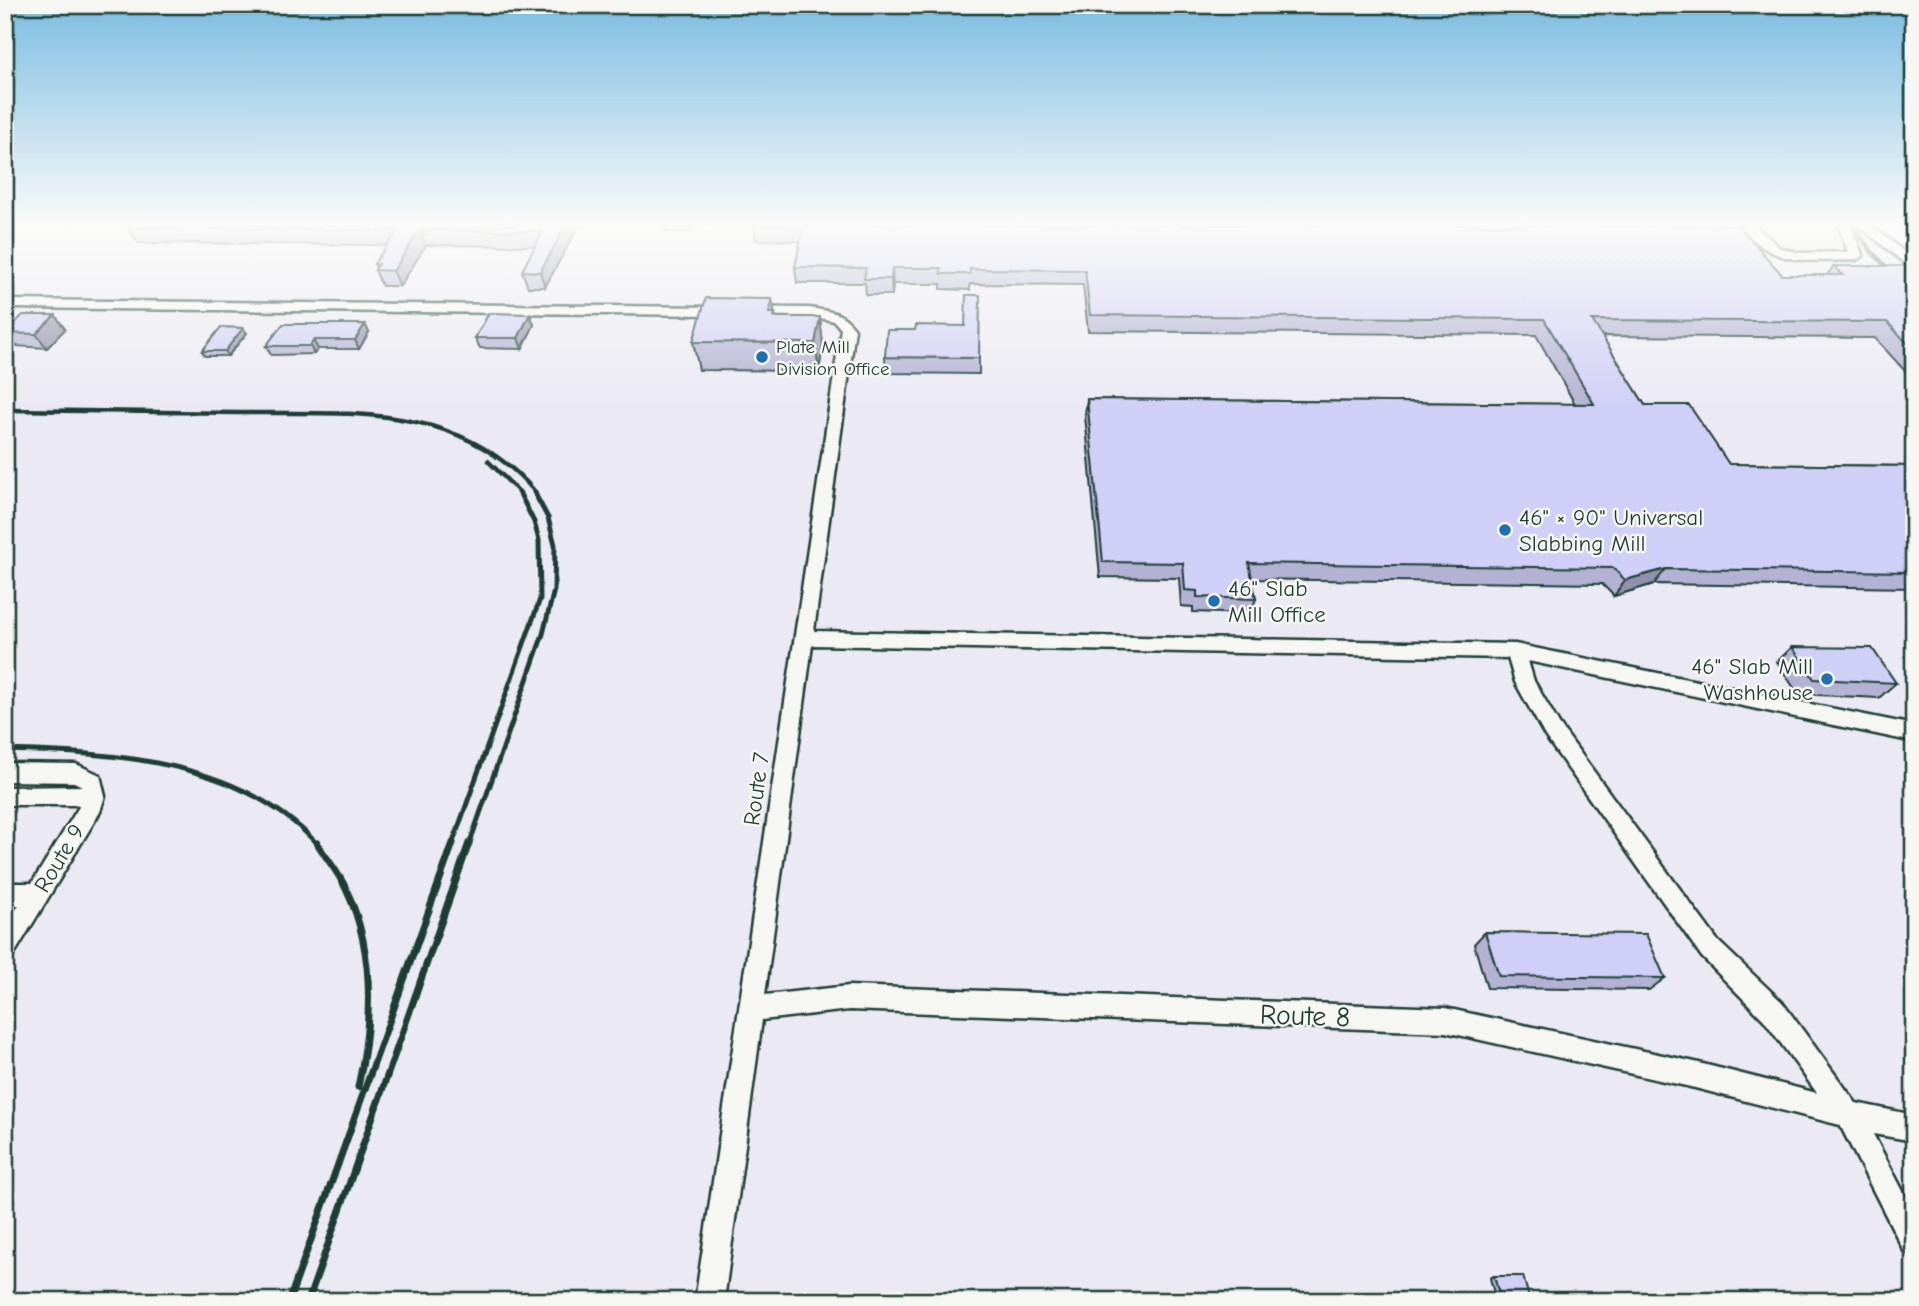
<svg xmlns="http://www.w3.org/2000/svg" width="1919" height="1306" font-family="'Comic Neue',sans-serif">
  <style>
    .built { fill: #ebeaf4 }
    .lines { fill: none; stroke-linecap: round; stroke-linejoin: round }
    .minor-casing { stroke: #1f3d34; stroke-width: 5 }
    .minor { fill: #f6f6f2; fill-rule: evenodd }
    .rail-far2 { stroke: #1f3d34; stroke-width: 4.5 }
    .rail-far1 { stroke: #1f3d34; stroke-width: 5 }
    .rail { stroke: #1f3d34; stroke-width: 7 }
    .wall { fill: #b3b2d4; stroke: #1f3d34; stroke-width: 2 }
    .shaded-wall { fill: #9291ad; stroke: #1f3d34; stroke-width: 2 }
    .building { fill: #d0cff7; stroke: #1f3d34; stroke-width: 2 }
    .poi-dot { fill: #1f6fb2; stroke: #f6f6f2; stroke-width: 2.5 }
    .labels { text-anchor: middle; stroke-width: 5; stroke-linejoin: round; paint-order: stroke }
    .far-poi-label { font-size: 19px; fill: #1f3d34; stroke: #f6f6f2; text-anchor: start }
    .poi-label { font-size: 23px; fill: #1f3d34; stroke: #f6f6f2; text-anchor: start }
    .street-label { font-size: 23px; fill: #1f3d34; stroke: #f6f6f2 }
    .near-street-label { font-size: 28px; fill: #1f3d34; stroke: #f6f6f2 }
  </style>
  <rect width="100%" height="100%" fill="#f6f6f2"/>
  <filter id="ink" filterUnits="userSpaceOnUse"><feTurbulence type="fractalNoise" baseFrequency=".0143" numOctaves="2"/><feDisplacementMap in="SourceGraphic" scale="14" xChannelSelector="R" yChannelSelector="G"/><feConvolveMatrix kernelMatrix="1 2 1 2 8 2 1 2 1" color-interpolation-filters="sRGB"/></filter>
  <g filter="url(#ink)">
    <path class="built" d="M5 225H1914V1301H5Z"/>
    <g class="lines">
      <defs>
        <path id="minor" d="M1741 225H1754L1780 248 1801 253 1848 252 1838 225H1850L1863 256 1856 260C1810 261 1770 267 1741 225Z
          M1858 225H1871L1914 260V271Z
          M5 300 810 308C831 312 842 311 855 329L814 631 1515 644 1914 725V742L1528 661 1534 681 1559 724 1718 941 1782 1002 1856 1103 1914 1115V1141L1873 1134 1914 1212V1255L1904 1251 1840 1125 1695 1088 1445 1032 849 1010 762 1020 724 1301H695L841 329 834 321 810 316 5 308ZM812 645 1508 658 1515 682 1545 736 1702 957 1764 1020 1817 1093 1695 1062 1445 1008 849 986 765 995Z
          M5 763 76 764 100 775 105 796 100 812 13 956 5 959V926L19 905H5V883H32L80 805H5V787L82 786 74 782 5 781Z"/>
      </defs>
      <use href="#minor" class="minor-casing"/>
      <use href="#minor" class="minor"/>
      <path class="rail-far2" d="M1853 225 1871 251 1900 281
        M5 410C83 411 161 412 239 413 347 414 460 401 536 493
        M488 461 520 493"/>
      <path class="rail-far1" d="M5 750C113 753 240 759 318 845
        M452 845 540 599 539 540 534 522 519 492
        M469 845 543 634 554 590 555 545 548 518 534 492"/>
      <path class="rail" d="M317 843C326 858 339 873 346 889 375 950 372 1023 358 1087
        M289 1301 453 843
        M308 1301 469 843"/>
    </g>
    <path class="wall" d="M579 225 545 287H528L522 271 535 246 426 245 400 286H382L375 270 376 268 374 264 387 245 138 243 128 228Z
      M664 225H1738L1782 275H1827L1834 266H1914V381L1875 338 1602 336 1645 405 1729 464 1914 466V588L1654 584 1614 596 1602 584 1252 579 1256 599 1250 614 1193 612V607L1181 606 1179 578 1100 577 1085 415 1087 399 1575 404 1536 335 1088 331 1083 285 970 284V290L941 289V284H893L892 295H866L865 283H797L795 267 800 241 756 240 754 225H695L692 232H666Z
      M774 313H775L776 317H820L823 345 819 371 699 370 693 342Z
      M530 314 534 325 522 349 480 348 475 338Z
      M55 315 65 329 47 348 16 346 5 333V332Z
      M369 332 359 349H318L314 354 271 355 266 346Z
      M247 333 228 356H205L202 351Z
      M885 357 979 358V374L886 373Z
      M1792 647 1896 683 1879 698 1798 694 1777 662Z
      M1485 932 1665 978 1649 990 1487 988 1474 944Z
      M1494 1276 1530 1301H1496L1490 1278Z"/>
    <path class="shaded-wall" d="M566 225H579L545 287 540 272Z
      M691 225H695L692 232Z
      M420 230 426 245 400 286 393 271Z
      M892 268 893 284 892 295 891 279Z
      M772 299 780 341 779 345 776 328 769 313Z
      M530 314 534 325 522 349 518 338Z
      M55 315 65 329 47 348 36 334Z
      M820 317 823 345 819 371 815 343Z
      M365 324 369 332 359 349 355 340Z
      M243 328 247 333 228 356 225 351Z
      M313 340 318 349 314 354 310 346Z
      M1666 569 1654 584 1614 596 1625 580Z"/>
    <path class="building" d="M131 225H566L540 272 522 271 543 231 420 230 393 271 375 270 379 264H374L398 230 128 228Z
      M754 225H1738L1782 275H1843L1834 266H1914V350L1887 322 1592 320 1645 405H1689L1729 464 1914 466V572L1666 569 1625 580 1613 568 1249 563 1256 599 1197 597V591L1185 590 1183 563 1103 562 1087 399 1594 404 1544 319 1090 315 1085 270 970 269V274H941V268H892L891 279H864L866 268 795 267 804 225Z
      M966 295H980L979 358 885 357 887 330H915L916 325 965 326Z
      M706 298 772 299 769 313H775L774 317H820L815 343 693 342Z
      M489 313 530 314 518 338H475Z
      M23 315H55L36 334 5 333Z
      M283 324H365L355 340H313L310 346H266Z
      M221 327 243 328 225 351H202Z
      M1792 647 1872 648 1896 683 1814 679Z
      M1485 932 1646 934 1665 978 1499 976Z
      M1494 1276H1523L1530 1301H1501Z"/>
  </g>
  <linearGradient id="sky" x2="0" y2="1"><stop stop-color="#7cbce1"/><stop offset="0.55" stop-color="#fbfbf9"/><stop offset="1" stop-color="#fbfbf9" stop-opacity="0"/></linearGradient>
  <rect width="1919" height="407" fill="url(#sky)"/>
  <g class="poi-dot">
    <circle cx="762" cy="357" r="7"/>
    <circle cx="1505" cy="530" r="7"/>
    <circle cx="1214" cy="601" r="7"/>
    <circle cx="1827" cy="679" r="7"/>
  </g>
  <g class="labels">
    <g class="far-poi-label">
      <text x="776" y="353">Plate Mill<tspan x="776" dy="22">Division Office</tspan></text>
    </g>
    <g class="poi-label">
      <text x="1519" y="525">46" × 90" Universal<tspan x="1519" dy="26">Slabbing Mill</tspan></text>
      <text x="1228" y="596">46" Slab<tspan x="1228" dy="26">Mill Office</tspan></text>
      <text x="1813" y="674" text-anchor="end">46" Slab Mill<tspan x="1813" dy="26">Washhouse</tspan></text>
    </g>
    <g class="street-label">
      <text transform="translate(756 789) rotate(-82)" y="8">Route 7</text>
      <text transform="translate(59 858) rotate(-59)" y="8">Route 9</text>
    </g>
    <g class="near-street-label">
      <text transform="translate(1305 1015) rotate(2)" y="10">Route 8</text>
    </g>
  </g>
  <rect width="1919" height="1306" fill="none" stroke="#f6f6f2" stroke-width="28"/>
  <rect x="14" y="14" width="1891" height="1278" fill="none" stroke="#1f3d34" stroke-width="2.5" filter="url(#ink)"/>
</svg>
